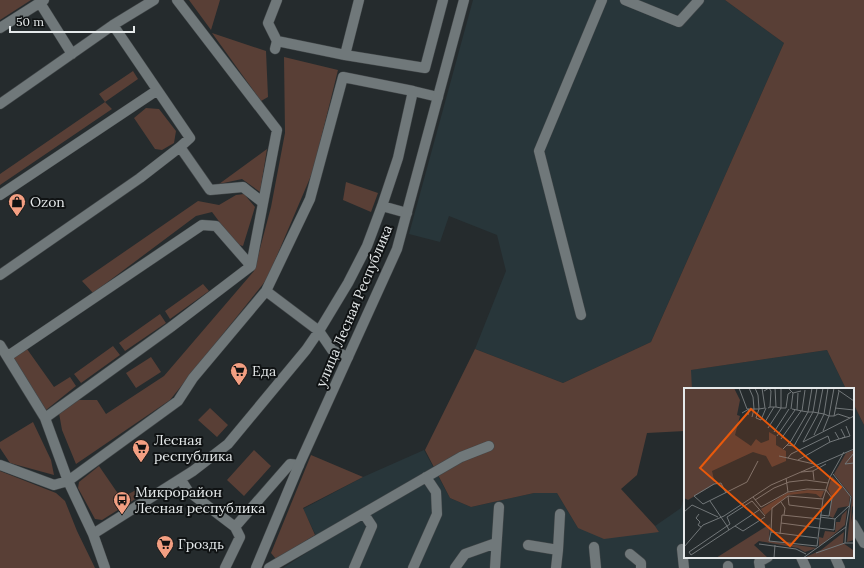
<svg xmlns="http://www.w3.org/2000/svg" width="864" height="568" font-family="Lora,serif">
  <style>
    .built { fill: #28363a }
    .green { fill: #593f36 }
    .lines { fill: none; stroke-linecap: round; stroke-linejoin: round }
    .lane-casing { stroke: #424749; stroke-width: 11 }
    .street-casing { stroke: #424749; stroke-width: 11 }
    .lane { stroke: #70787a; stroke-width: 10 }
    .street { stroke: #70787a; stroke-width: 10 }
    .labels { text-anchor: middle; stroke-width: 4; stroke-linejoin: round; paint-order: stroke }
    .poi-label { font-size: 14px; fill: #e5e9ea; stroke: #101314; text-anchor: start }
    .street-label { font-size: 14px; fill: #e5e9ea; stroke: #101314 }
    .inset-road { fill: none; stroke: #727779; stroke-width: 1 }
    .view { fill: #e8590c; fill-opacity: 0.15; stroke: #e8590c; stroke-width: 2 }
    .inset-edge { fill: none; stroke: #e5e9ea; stroke-width: 2 }
  </style>
  <rect width="100%" height="100%" fill="#252b2d"/>
  <path class="built" d="M473 0H725L784 43 651 342 563 383 475 349 506 271 497 235 449 216 440 242 409 234Z
    M827 350 846 389H692L690 370Z
    M853 403 864 425V568H283L320 544 303 509 363 477 424 450 450 498 471 507 534 493H557L578 528 659 532 655 526 681 508 685 493V557H853Z"/>
  <path class="green" d="M0 0H31L0 20Z
    M189 0H220L211 30Z
    M725 0H864V425L853 403V389H846L827 350 691 370 692 389H685V431L647 433 637 475 621 489 655 526 659 532 604 539 578 528 557 493H534L471 507 450 498 425 450 475 349 563 383 651 342 784 43Z
    M212 33 266 51 268 97 261 101Z
    M284 57 338 70 313 171 267 279 170 400 76 464 62 430 59 413 78 400H97L106 414 164 376 254 271 271 207 285 133Z
    M133 71 138 79 105 102 112 109 0 185V174L105 102 99 94Z
    M146 108 159 109 176 131 174 143 162 150 155 149 134 118Z
    M267 149 260 192 242 179 219 184Z
    M346 182 378 193 371 212 343 200Z
    M244 194 255 207 243 246 236 244 212 212 196 216 93 293 82 281 198 201 219 205 236 195Z
    M203 284 209 291 170 319 165 311Z
    M160 314 166 323 125 351 119 343Z
    M113 346 120 355 81 383 74 374Z
    M27 349 54 387 70 377 76 386 46 410 13 358Z
    M151 357 161 372 136 388 126 373Z
    M210 408 228 425 217 437 198 420Z
    M33 422 51 460 54 475 10 463 0 448V442Z
    M254 450 271 466 244 496 227 480Z
    M311 455 363 477 303 508 315 535 276 559 271 553Z
    M99 466 121 498 136 490 140 496 102 520 95 519 78 488 79 482Z
    M0 471 56 493 65 501 77 531 95 568H0Z"/>
  <g class="lines">
    <defs>
      <path id="lane" d="M625 0 679 22 699 0
        M40 3 72 54
        M0 28 44 0
        M277 41 268 23 277 0
        M275 49 277 41 345 55 425 68 443 0
        M345 55 359 0
        M0 104 113 25 154 0
        M180 147 210 190 243 187 262 202
        M0 195 156 91
        M382 206 407 213
        M0 275 140 178 180 147 190 138 113 25
        M266 291 319 331 332 350 348 357
        M581 315 539 151 602 0
        M0 345 45 418 68 481 93 534 105 568
        M8 356 202 225 216 226 251 266
        M45 418 171 327 251 266 277 130 177 0
        M0 465 54 485 68 481 178 401 193 378 266 291 310 199 343 77 413 91 438 97
        M181 480 188 491 235 527 290 464 299 465
        M853 524 864 543
        M93 534 193 471 228 444 306 350 319 331 348 283 367 246 382 206 398 158 413 91
        M528 545 558 550 560 514
        M594 547 596 568
        M682 549 684 568
        M630 554 641 563V568
        M801 557 806 568
        M835 557 840 568
        M728 566V568
        M225 568 240 537 235 527
        M269 568 461 457 489 446
        M354 568 372 526 364 514
        M413 568 437 514 436 492 426 477
        M455 568 465 554 496 543
        M495 568 499 507
        M556 568 558 550
        M760 568 759 562 768 557"/>
      <path id="street" d="M256 568 299 465 397 249 464 0"/>
    </defs>
    <use href="#lane" class="lane-casing"/>
    <use href="#street" class="street-casing"/>
    <use href="#lane" class="lane"/>
    <use href="#street" class="street"/>
  </g>
  <defs>
    <symbol id="shop-pin" viewBox="-11 -11 22 30"><path d="M0 17L-7.5 6A9.5 9.5 0 1 1 7.5 6Z" fill="#f39f82" stroke="#101314"/><path d="M-5-2.5h2.3a2.7 3.5 0 0 1 5.4 0H5L5.5 6h-11ZM-1.5-2.5h3a1.5 2.3 0 0 0-3 0Z" fill="#111"/></symbol>
    <symbol id="supermarket-pin" viewBox="-11 -11 22 30"><path d="M0 17L-7.5 6A9.5 9.5 0 1 1 7.5 6Z" fill="#f39f82" stroke="#101314"/><path d="M-6-5.5h2.5l.6 2H6L4.5 2H-2.5L-4.4-4H-6ZM-1.5 3.2a1.3 1.3 0 1 0 .1 0ZM3 3.2a1.3 1.3 0 1 0 .1 0Z" fill="#111"/></symbol>
    <symbol id="bus-pin" viewBox="-11 -11 22 30"><path d="M0 17L-7.5 6A9.5 9.5 0 1 1 7.5 6Z" fill="#f39f82" stroke="#101314"/><path d="M-5-6H5V4H4V6H2V4H-2V6H-4V4H-5ZM-3.5-4V0h7V-4ZM-3.5 1.2v1.5H-2V1.2ZM2 1.2v1.5H3.5V1.2Z" fill="#111"/></symbol>
  </defs>
  <g fill-rule="evenodd">
    <use href="#shop-pin" x="7" y="192" width="20" height="27"/>
    <use href="#supermarket-pin" x="229" y="361" width="20" height="27"/>
    <use href="#supermarket-pin" x="131" y="438" width="20" height="27"/>
    <use href="#bus-pin" x="112" y="490" width="20" height="27"/>
    <use href="#supermarket-pin" x="155" y="534" width="20" height="27"/>
  </g>
  <g class="labels">
    <g class="poi-label">
      <text x="30" y="207">Ozon</text>
      <text x="252" y="376">Еда</text>
      <text x="154" y="445">Лесная<tspan x="154" dy="16">республика</tspan></text>
      <text x="135" y="497">Микрорайон<tspan x="135" dy="16">Лесная республика</tspan></text>
      <text x="178" y="549">Гроздь</text>
    </g>
    <g class="street-label">
      <text transform="translate(354 306) rotate(-67)" y="5">улица Лесная Республика</text>
    </g>
  </g>
  <g transform="translate(684 388)">
    <rect width="170" height="170" fill="#252b2d"/>
    <path d="M0 0H50L56 12 53 27 56 28 51 47 67 58 72 51 77 55 85 52V44L92 48V57L102 63V73L88 79 82 68 69 64 28 83 31 96 4 112 0 110ZM170 62V117L168 119 167 134 170 119V152L163 154 168 109 150 86 162 65ZM148 88 166 107 165 118 154 120 149 130 145 128 148 110 144 101ZM124 102 140 103 137 110 132 106 123 105 104 107 81 127 77 121 103 105ZM163 122 161 137 135 159V149L139 150 141 143 151 144 152 134H156L158 127ZM86 136 85 153 133 160 121 164 114 160 75 153 70 157 84 170H32ZM160 144 159 155 169 162 170 170H120L137 162Z" fill="#593f36"/>
    <path class="inset-road" d="M55 0 63 21H70L69 9 65 0M71 0 74 7 75 21 81 20 78 0M104 0 109 5 117 3M139 0 134 26 119 54 170 28M154 2 170 13M80 3 85 0 87 3 86 19 84 20M86 19H92L91 0M92 19 97 20V0M151 20 170 22M107 21 109 5M108 21 113 22 114 5M113 22 118 23 121 2M118 23 124 24 128 0M58 25 65 21 64 27M150 28 154 26 166 30M68 29 70 21H75L72 30 77 32 82 20M81 34 90 19M84 40 97 20H102L104 6 107 4M157 41 161 49 158 50M139 43 145 28H150L155 3M90 44 105 21M130 47 140 26 145 28 150 0M93 48 111 22M97 51 117 23M155 51 166 48 162 38M103 57 110 58 129 24 140 26 144 0M99 61 107 53 124 24H129L133 0M170 65 161 76 170 75M95 68 130 76M104 70 107 66 144 48 146 54 155 51 151 44M114 72 146 54M129 83 142 76M117 84 129 83 130 92M102 90 104 104M42 105 37 95 30 96 10 108 19 116 63 94 74 73M104 108 105 117 137 121M69 109 77 119 104 104 123 101 142 102 148 110 145 128 136 127M71 112 90 100 105 94 122 92 144 95M26 113 43 138 46 136 43 129 68 113 81 128M97 114 101 120 100 127M0 124 8 117 34 129M15 126 12 130 16 134 14 137 17 139M136 129 151 131M97 135 150 142 151 131 165 118M51 138 59 143 81 129M162 139 161 155H170M45 142 43 138 5 164 7 167 51 138 75 122M87 144 85 153 133 158 139 111 146 89 160 64M96 146 98 127 136 131M133 150 87 144 88 120 104 108 139 111M75 156 112 161 122 166M0 159 19 137 40 128 87 97 170 61M132 165 161 155M90 170 91 157M119 170 162 139 167 109 149 86"/>
    <path class="view" d="M67 21 157 99 106 158 16 80Z"/>
    <rect width="170" height="170" class="inset-edge"/>
  </g>
  <path d="M10 26v6h124v-6" fill="none" stroke="#e5e9ea" stroke-width="2"/>
  <text x="16" y="26" font-size="12" fill="#e5e9ea" stroke="#101314" stroke-width="3" paint-order="stroke">50 m</text>
</svg>
